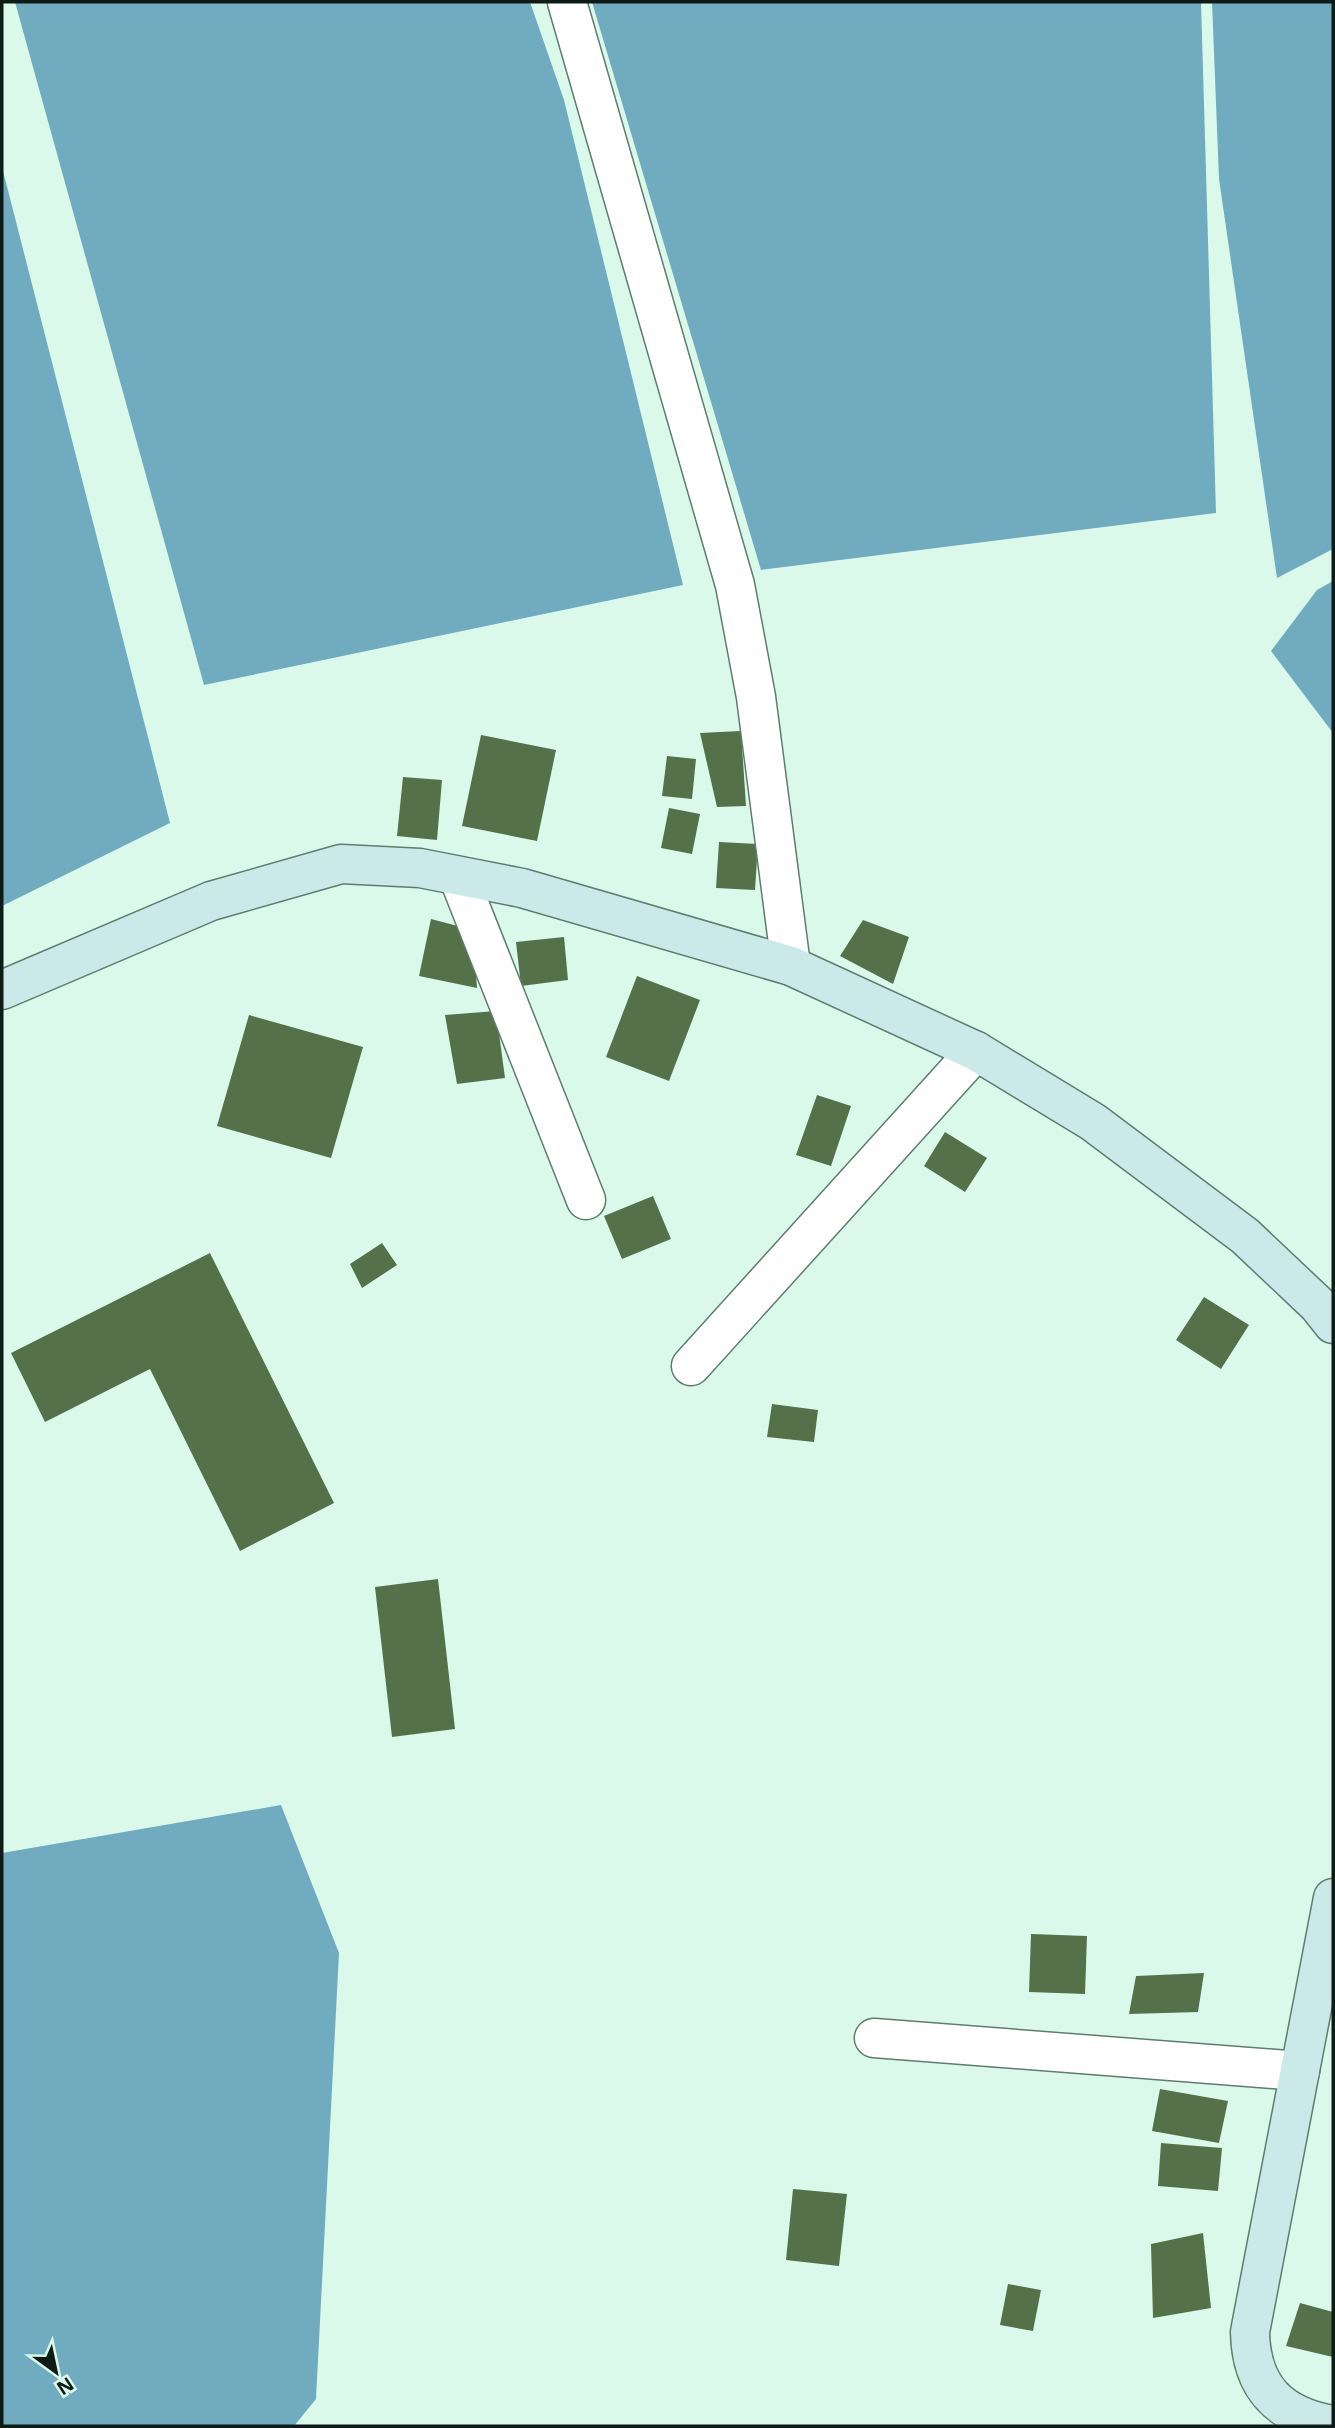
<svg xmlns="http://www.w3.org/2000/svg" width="1335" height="2428" font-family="'Noto Sans',sans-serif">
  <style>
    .water { fill: #71abc0 }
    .building { fill: #54714a }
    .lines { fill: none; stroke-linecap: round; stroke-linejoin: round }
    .street-casing { stroke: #607c6f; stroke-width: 41 }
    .secondary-casing { stroke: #607c6f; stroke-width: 41 }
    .street { stroke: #fff; stroke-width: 38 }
    .secondary { stroke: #cae9e8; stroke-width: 38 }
  </style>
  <rect width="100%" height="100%" fill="#daf9eb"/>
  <path class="water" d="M15 2H530L564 100 683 585 204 685Z
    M592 2H1201L1216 513 761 570Z
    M1212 2H1333V549L1277 578 1219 179Z
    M2 167 170 823 2 906Z
    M1333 581V733L1271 651 1317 590Z
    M281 1805 339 1953 316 2399 294 2426H2V1853Z"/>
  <path class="building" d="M741 731 746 806 717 807 700 733Z
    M481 735 556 750 537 841 462 826Z
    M667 756 696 759 692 799 662 796Z
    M403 777 442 780 437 840 397 836Z
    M669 808 700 814 692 854 661 848Z
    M719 842 758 844 755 890 716 888Z
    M431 919 473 930 477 988 419 976Z
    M863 920 909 937 893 984 840 956Z
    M564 937 568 980 521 986 516 942Z
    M637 976 700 1000 669 1081 606 1057Z
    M496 1011 505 1078 457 1084 445 1015Z
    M249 1015 363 1047 331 1158 217 1126Z
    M817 1095 851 1106 831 1166 796 1155Z
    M945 1132 987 1158 965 1192 924 1166Z
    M653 1196 671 1239 622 1259 604 1216Z
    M382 1243 397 1265 362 1288 350 1264Z
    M210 1253 334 1503 240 1551 150 1369 45 1422 11 1353Z
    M1204 1297 1249 1325 1221 1369 1176 1340Z
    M772 1404 818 1410 814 1442 767 1437Z
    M438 1579 455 1729 392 1737 375 1587Z
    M1031 1934 1087 1936 1085 1994 1029 1992Z
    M1204 1973 1198 2012 1129 2014 1136 1976Z
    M1160 2089 1228 2101 1219 2143 1152 2131Z
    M1161 2143 1222 2148 1218 2191 1158 2186Z
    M793 2189 847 2194 839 2266 786 2260Z
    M1203 2233 1211 2308 1153 2318 1151 2244Z
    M1008 2284 1041 2290 1033 2331 1000 2325Z
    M1300 2303 1333 2312V2357L1286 2346Z"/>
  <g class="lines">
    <defs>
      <path id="street" d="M567 2 735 585 756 697 791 966
        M458 876 586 1200
        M691 1366 976 1051
        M874 2038 1300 2071"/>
      <path id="secondary" d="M2 990 211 901 341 864 420 868 522 888 791 966 976 1051 1093 1122 1245 1236 1318 1305 1333 1324
        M1333 1898 1250 2332C1251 2387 1279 2416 1333 2425"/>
    </defs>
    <use href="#street" class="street-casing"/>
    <use href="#secondary" class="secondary-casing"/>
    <use href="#street" class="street"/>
    <use href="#secondary" class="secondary"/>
  </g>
  <rect width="1335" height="2428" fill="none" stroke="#0f1b16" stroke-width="7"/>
  <g transform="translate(56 2372) rotate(147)" stroke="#daf9eb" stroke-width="5" paint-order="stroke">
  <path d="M0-5L12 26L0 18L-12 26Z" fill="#0f1b16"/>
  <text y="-10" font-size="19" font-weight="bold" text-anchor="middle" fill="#0f1b16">N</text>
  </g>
</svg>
